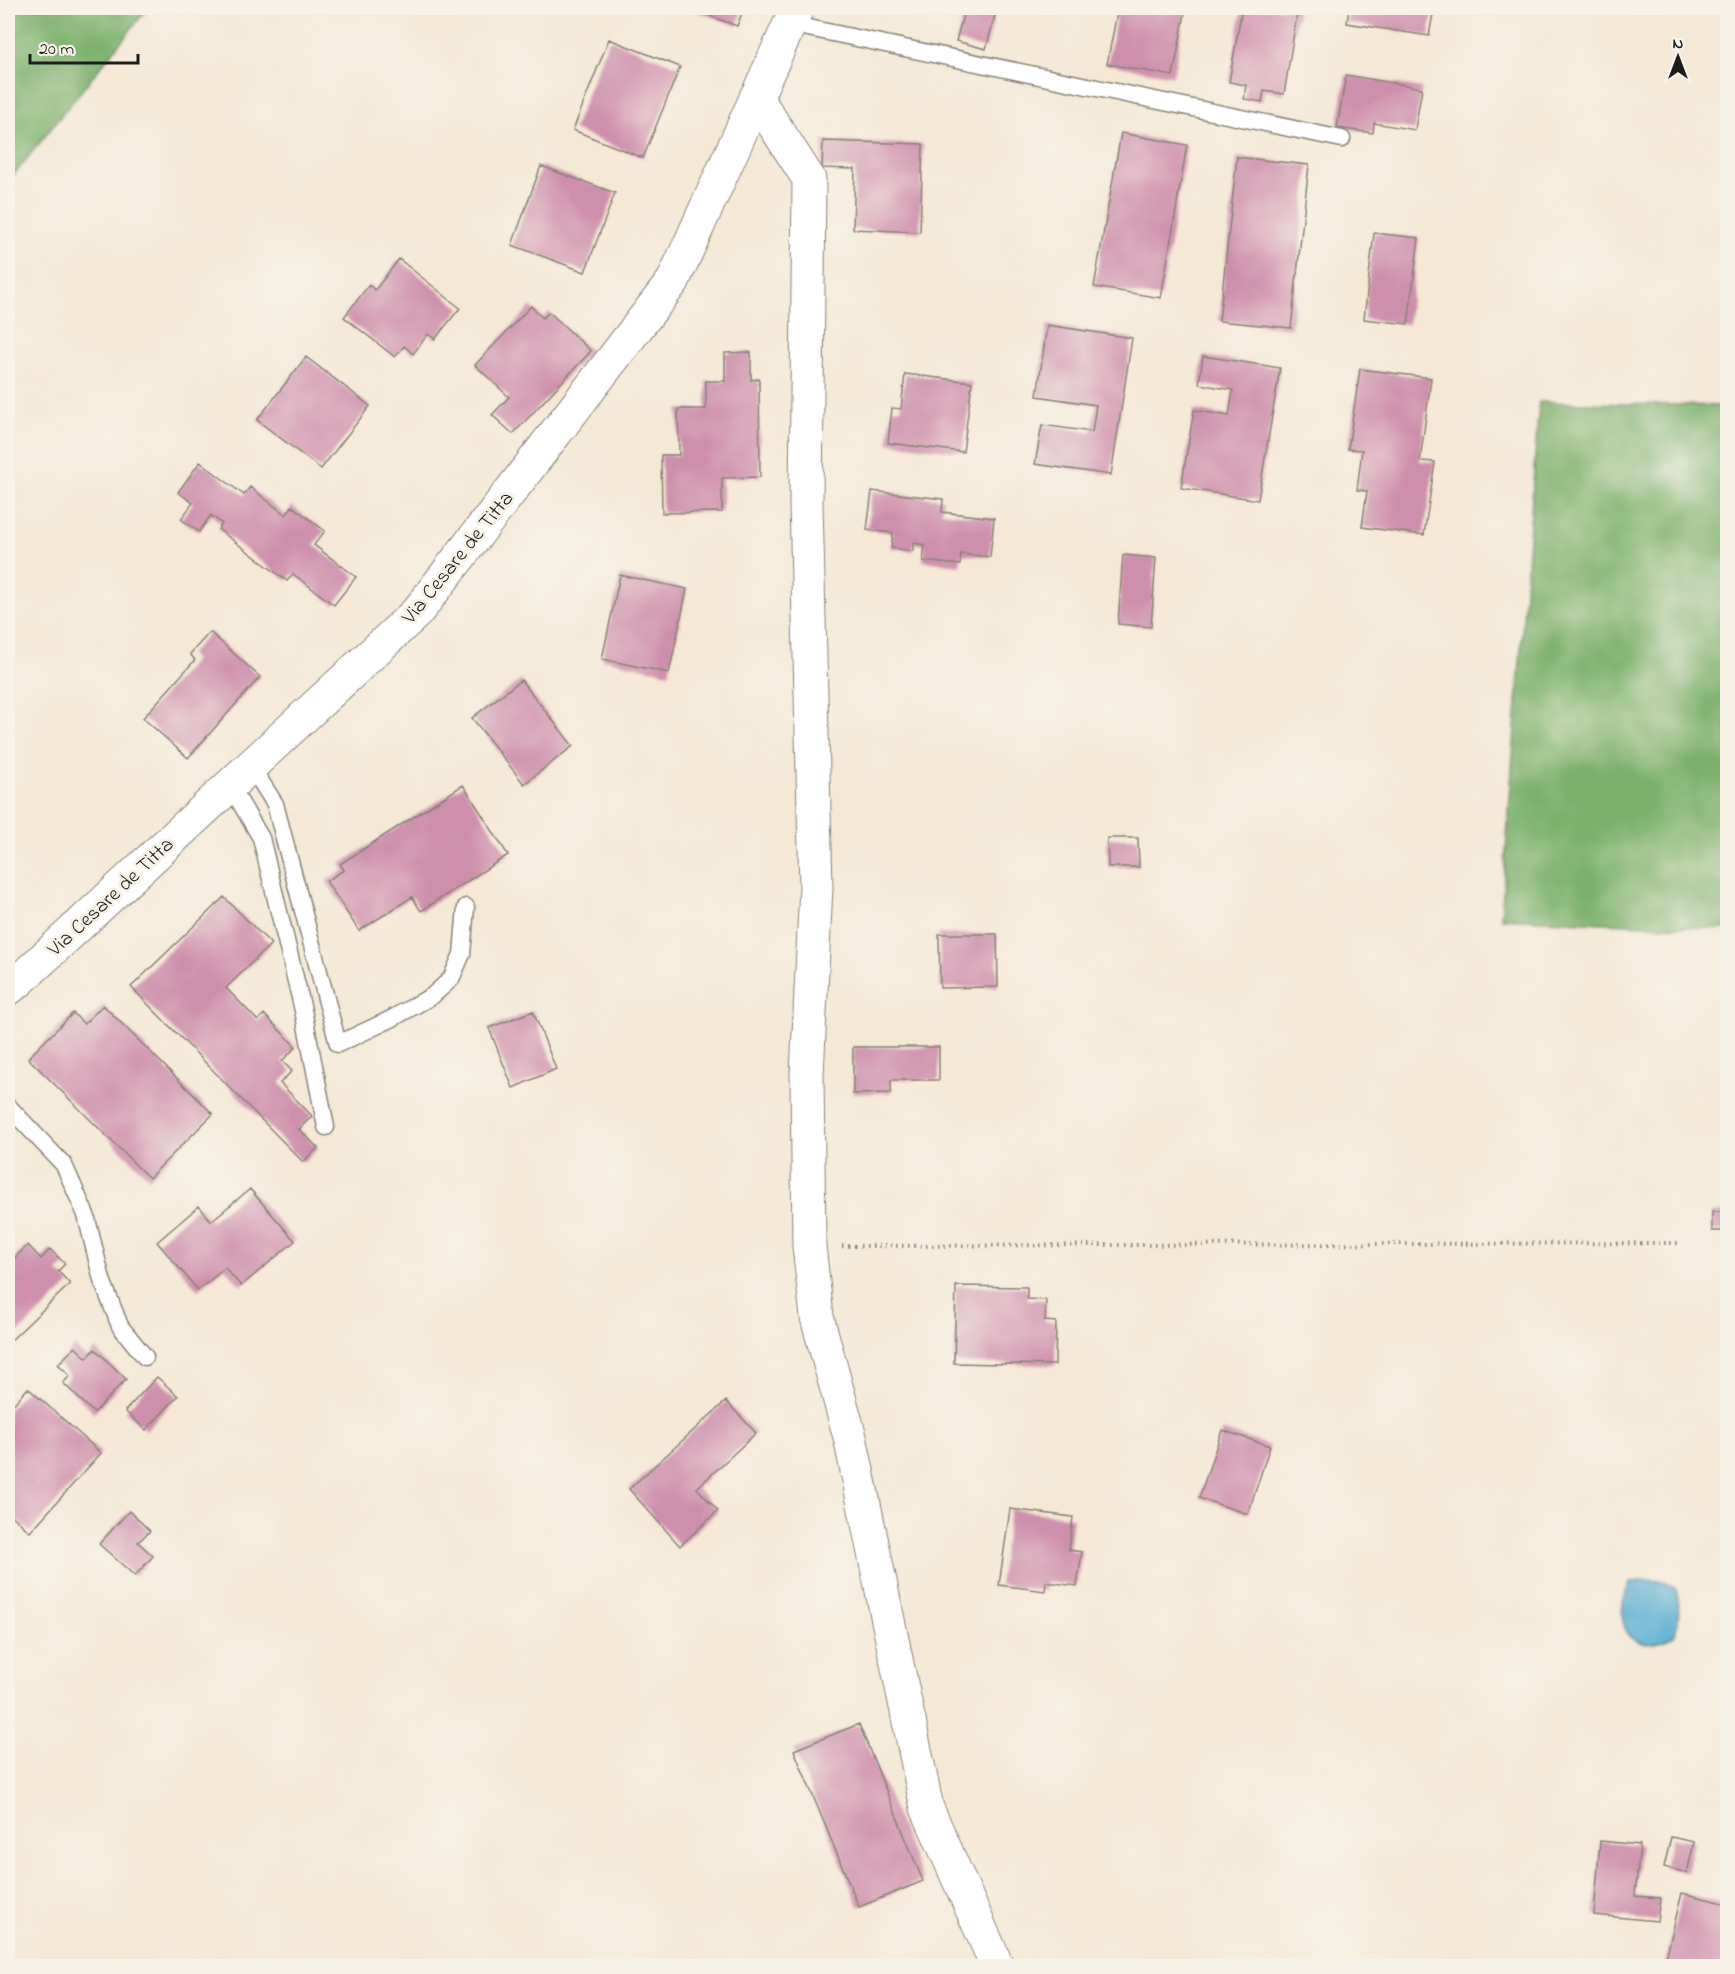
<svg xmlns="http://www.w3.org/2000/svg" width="1735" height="1974" font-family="'Indie Flower',sans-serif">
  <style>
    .forest { fill: #7cb06c; stroke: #4c6644; stroke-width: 1.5 }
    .water { fill: #54abd1; stroke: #386476; stroke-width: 1.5 }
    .building { fill: #ce8fac }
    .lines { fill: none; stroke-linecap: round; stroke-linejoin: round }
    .service-casing { stroke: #888278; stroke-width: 19 }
    .minor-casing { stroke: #888278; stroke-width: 35 }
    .tertiary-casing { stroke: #888278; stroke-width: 35 }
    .path { stroke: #888278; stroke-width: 4; stroke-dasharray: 1.5 4.5; stroke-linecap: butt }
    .service { stroke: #fff; stroke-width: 16 }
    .minor { stroke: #fff; stroke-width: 33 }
    .tertiary { stroke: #fff; stroke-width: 33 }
    .labels { text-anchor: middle; stroke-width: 6; stroke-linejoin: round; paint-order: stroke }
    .street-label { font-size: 21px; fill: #1c1c1c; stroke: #f7f3e8 }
  </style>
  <rect width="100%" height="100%" fill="#f7f3e8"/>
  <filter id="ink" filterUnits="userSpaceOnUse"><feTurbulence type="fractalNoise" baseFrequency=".0167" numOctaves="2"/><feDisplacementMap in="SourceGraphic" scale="12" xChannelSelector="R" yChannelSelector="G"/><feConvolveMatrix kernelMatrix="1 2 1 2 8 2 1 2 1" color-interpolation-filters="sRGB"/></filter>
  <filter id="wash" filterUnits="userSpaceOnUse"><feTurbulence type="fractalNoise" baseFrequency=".008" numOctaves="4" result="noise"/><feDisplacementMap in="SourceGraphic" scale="24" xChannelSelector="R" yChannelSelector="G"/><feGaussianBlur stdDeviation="1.35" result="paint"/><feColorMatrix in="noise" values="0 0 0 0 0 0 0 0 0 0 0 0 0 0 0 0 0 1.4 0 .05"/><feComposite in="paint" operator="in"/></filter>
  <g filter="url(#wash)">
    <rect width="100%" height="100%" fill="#f5e8d5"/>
    <path class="forest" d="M8 8H148L8 182Z
      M1727 387V929L1501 918 1539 402 1724 406Z"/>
    <path class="water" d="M1645 1580 1661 1581 1675 1587C1681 1603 1679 1618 1675 1635 1630 1662 1610 1622 1630 1583Z"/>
    <g id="blocks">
      <path class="building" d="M688 8H744L737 26Z
        M965 8H997L986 49 956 41Z
        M1118 8H1186L1173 76 1107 64Z
        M1242 8H1298L1284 94 1264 91 1262 102 1244 99 1246 85 1229 82Z
        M1349 8H1434L1429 36 1347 23Z
        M609 39 680 67 643 158 573 130Z
        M1346 75 1422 88 1415 130 1374 123 1373 133 1337 128Z
        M1121 133 1187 145 1161 298 1094 287Z
        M823 141 923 144 920 232 853 229 855 169 822 168Z
        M1237 157 1309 165 1291 328 1219 321Z
        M541 166 615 193 585 272 512 245Z
        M1374 233 1419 238 1408 324 1364 319Z
        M399 259 460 308 435 339 428 334 413 354 404 346 395 357 344 317 369 285 375 290Z
        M531 306 543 318 549 312 591 351 513 434 492 415 509 397 475 365Z
        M1047 325 1132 338 1111 475 1035 464 1042 425 1092 432 1096 405 1037 396Z
        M751 352V380L759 379 760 477 722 478V512L662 513 661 455H679L678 409H706V381H725V353Z
        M1203 356 1280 368 1258 500 1181 488 1194 410 1229 416 1233 390 1199 384Z
        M306 357 370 406 321 469 257 420Z
        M1360 369 1431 378 1420 461 1435 462 1424 535 1362 527 1367 491 1357 490 1362 450 1348 449Z
        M905 374 972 382 963 452 888 443 892 408 901 409Z
        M200 462 244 495 250 487 286 515 292 506 325 531 314 545 356 577 334 605 293 574 287 581 218 529 222 524 211 515 199 532 181 519 193 503 178 492Z
        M872 491 943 499 942 512 994 518 990 557 961 554 960 565 923 561 925 545 913 543V551L891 548 893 533 867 530Z
        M1123 555 1156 558 1151 627 1118 624Z
        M620 575 687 589 669 673 602 659Z
        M210 632 260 677 188 758 143 718 195 660 190 654Z
        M521 680 573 746 524 784 472 718Z
        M463 785 508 855 421 911 412 897 359 931 326 881 344 870 340 864Z
        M1107 838H1138L1139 867H1108Z
        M224 897 271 944 226 988 258 1021 264 1014 296 1047 282 1061 292 1071 280 1083 312 1116 299 1129 318 1148 303 1162 131 987Z
        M939 934H997L998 987 940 988Z
        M103 1005 213 1114 149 1178 28 1058 73 1013 84 1024Z
        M533 1011 556 1069 513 1088 489 1028Z
        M853 1047H939V1080H891V1093L853 1094Z
        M250 1189 295 1241 241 1286 225 1268 198 1290 157 1242 199 1206 211 1221Z
        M1712 1212H1728V1231H1712Z
        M28 1245 41 1259 50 1249 65 1264 58 1271 70 1284 8 1343V1264Z
        M956 1286 1027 1287V1299L1046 1300 1045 1321 1056 1322 1055 1365 954 1363Z
        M75 1347 87 1358 95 1349 126 1379 94 1413 63 1383 70 1376 58 1364Z
        M157 1377 178 1396 146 1430 125 1411Z
        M28 1388 101 1453 30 1532 8 1512V1410Z
        M726 1401 756 1433 697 1488 718 1511 680 1546 629 1489Z
        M1222 1430 1270 1446 1248 1514 1199 1498Z
        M1010 1509 1073 1517 1069 1550 1082 1552 1077 1586 1046 1582 1045 1591 999 1585Z
        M129 1511 150 1531 138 1542 153 1556 135 1576 99 1544Z
        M859 1724 923 1881 859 1907 794 1750Z
        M1671 1837 1694 1842 1687 1873 1664 1867Z
        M1600 1841 1640 1845 1635 1896 1660 1898 1657 1921 1594 1915Z
        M1682 1893 1728 1904V1966H1664Z"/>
    </g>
  </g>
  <g filter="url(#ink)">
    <use href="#blocks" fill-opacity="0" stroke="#888278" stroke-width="1.5"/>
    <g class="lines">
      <defs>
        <path id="service" d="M789 24 1342 139
          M251 766 275 804 338 1044 391 1019 432 996 451 979 462 954 466 907
          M230 785 261 838 303 1010 326 1127
          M8 1106 64 1165 86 1215 102 1280 120 1326 145 1357"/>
        <path id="minor" d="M756 97 809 179 806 503 816 887 807 1075 809 1246 817 1317 850 1437 927 1808 997 1966"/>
        <path id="tertiary" d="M8 989 19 981 417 612 673 281 797 8"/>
      </defs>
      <use href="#service" class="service-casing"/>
      <use href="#minor" class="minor-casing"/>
      <use href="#tertiary" class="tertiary-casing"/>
      <path class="path" d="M842 1246 1680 1243"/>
      <use href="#service" class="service"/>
      <use href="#minor" class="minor"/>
      <use href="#tertiary" class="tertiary"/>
    </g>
  </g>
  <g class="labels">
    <g class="street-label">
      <text transform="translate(457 557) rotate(-51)" y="7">Via Cesare de Titta</text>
      <text transform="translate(110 896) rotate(-43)" y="7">Via Cesare de Titta</text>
    </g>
  </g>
  <rect width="1735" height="1974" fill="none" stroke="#f7f3e8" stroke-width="30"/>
  <g transform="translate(1678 57)" stroke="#f7f3e8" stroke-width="4.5" paint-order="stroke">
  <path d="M0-4.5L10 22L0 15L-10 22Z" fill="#1c1c1c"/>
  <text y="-9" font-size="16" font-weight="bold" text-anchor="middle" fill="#1c1c1c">N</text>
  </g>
  <path d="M30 54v9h108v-9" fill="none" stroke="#1c1c1c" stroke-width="3"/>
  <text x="39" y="54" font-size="18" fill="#1c1c1c" stroke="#f7f3e8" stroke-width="4.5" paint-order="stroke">20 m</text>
</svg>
